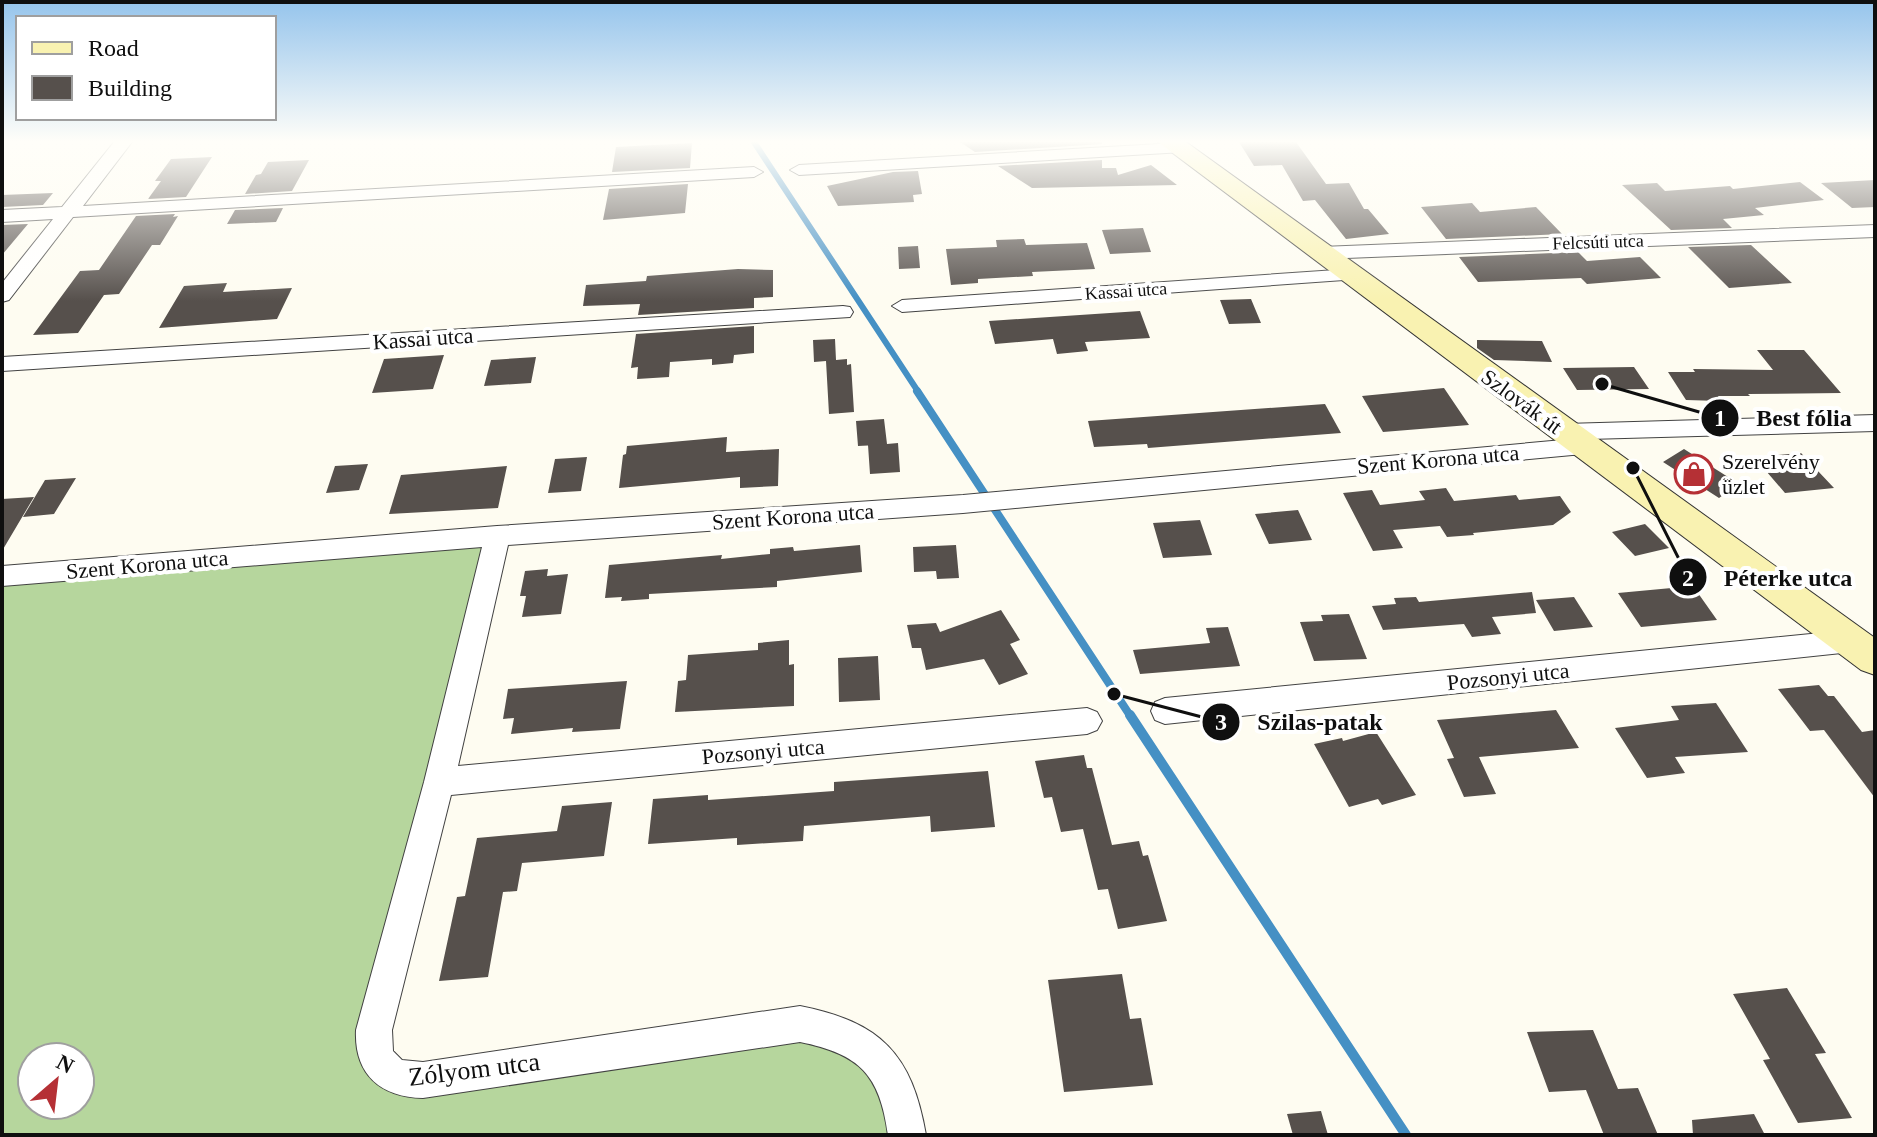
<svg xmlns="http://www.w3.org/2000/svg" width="1877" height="1137" font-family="Georgia,serif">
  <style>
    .forest { fill: #b6d69d; fill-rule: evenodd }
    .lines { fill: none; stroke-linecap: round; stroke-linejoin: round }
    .stream-far2 { stroke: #4590c4; stroke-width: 6 }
    .stream-far1 { stroke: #4590c4; stroke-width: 8 }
    .stream { stroke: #4590c4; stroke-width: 10 }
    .building { fill: #56504c }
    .minor-casing { stroke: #424242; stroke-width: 2 }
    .secondary-casing { stroke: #313131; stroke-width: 2 }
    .minor { fill: #fff; fill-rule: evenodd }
    .secondary { fill: #f9f2b1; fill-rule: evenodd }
    .labels { text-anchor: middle; stroke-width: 8; stroke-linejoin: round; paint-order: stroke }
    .far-street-label { font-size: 18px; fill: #0f0f0f; stroke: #fff }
    .street-label { font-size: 22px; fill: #0f0f0f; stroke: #fff }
    .poi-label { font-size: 22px; fill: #0f0f0f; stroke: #fff; text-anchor: start }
    .near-street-label { font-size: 26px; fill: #0f0f0f; stroke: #fff }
    .leader { fill: none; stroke: #0f0f0f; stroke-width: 3 }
    .callout-dot { fill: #0f0f0f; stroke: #fff; stroke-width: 3 }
    .mark-label { font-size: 24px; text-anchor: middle; font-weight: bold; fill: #fff }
    .callout-label { font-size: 24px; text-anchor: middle; font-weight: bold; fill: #0f0f0f; stroke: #fff; stroke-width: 8; stroke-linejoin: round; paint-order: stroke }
  </style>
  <rect width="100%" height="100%" fill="#fefcf1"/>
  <path class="forest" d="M497 536 374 1030 385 1071 848 1035 907 1135H2V576ZM32 1057H80V1105H32Z"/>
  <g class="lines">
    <path class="stream-far2" d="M754 142 919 393"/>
    <path class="stream-far1" d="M917 391 1131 717"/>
    <path class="stream" d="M1130 715 1406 1135"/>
  </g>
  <path class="building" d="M960 142H1102V144L975 152Z
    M1239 142H1296L1326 184 1349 183 1364 209H1368L1389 234 1346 239 1315 200 1303 201 1282 165 1254 166Z
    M692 143 690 168 612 172 616 147Z
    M212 157 186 197 148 199 161 181H155L171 159Z
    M309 160 292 191 245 194 256 175 261 174 268 162Z
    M1102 160V168H1116L1118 175 1151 165 1177 185 1032 188 998 166Z
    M918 171 922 194 913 195 914 202 838 206 827 186 893 172Z
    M1875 180V207L1852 208 1821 183Z
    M1800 182 1824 200 1755 208 1764 215 1723 219 1732 228 1671 230 1622 185 1657 183 1665 191 1730 186 1733 189Z
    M688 184 685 213 603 220 609 189Z
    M53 193 43 205 2 207V195Z
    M1472 203 1480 212 1536 207 1562 234 1446 239 1421 207Z
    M283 208 276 222 227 224 235 210Z
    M175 214 173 217 178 216 160 245H152L119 294 104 295 78 333 33 335 80 271 99 270 136 216Z
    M28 224 2 255V225Z
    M1143 228 1151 252 1110 254 1102 230Z
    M1024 239 1026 245 1087 243 1095 269 1032 272 1033 276 978 279V283L951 285 946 249 997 247 996 240Z
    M1751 245 1792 283 1729 288 1688 247Z
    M918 246 920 268 899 269 898 247Z
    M1578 252 1587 261 1640 257 1661 278 1587 284 1581 278 1478 282 1459 257Z
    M738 269 773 270V297L754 298V308L638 315 640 304 583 306 586 285 646 281 647 276Z
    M227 283 223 292 292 288 277 319 159 328 184 286Z
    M1251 299 1261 323 1229 324 1220 300Z
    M1140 311 1150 338 1085 342 1088 351 1057 354 1053 339 995 344 989 321Z
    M754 326V353L734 355 733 363 712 365V359L670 362 669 377 637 379 638 367 631 368 636 334Z
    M835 339 836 360 847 359V365L851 364 854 412 829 414 826 361 814 362 813 340Z
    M1477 340 1542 341 1552 362 1494 360 1477 348Z
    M1757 350H1804L1841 393 1748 394 1750 396H1718L1721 401 1686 400 1668 372H1695L1693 369 1773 370Z
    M444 355 433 389 372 393 384 359Z
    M536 357 531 383 484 386 491 360Z
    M1634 367 1649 389 1577 390 1563 368Z
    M1444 388 1469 425 1383 432 1362 396Z
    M1325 404 1341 433 1148 448 1147 444 1094 447 1088 421Z
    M884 419 887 444 898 443 900 472 870 474 868 445H878L858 446 856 421Z
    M727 437 726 452 779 449 778 486 740 488V477L619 488 623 455 626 454 627 446Z
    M1684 449 1739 484 1719 498 1663 462Z
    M1801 453 1834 488 1785 493 1754 457Z
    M587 457 581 491 548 493 555 459Z
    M368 464 359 490 326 493 335 466Z
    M507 466 498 508 389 514 401 475Z
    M76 478 54 514 23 517 45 480Z
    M1446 488 1454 501 1516 495 1519 500 1560 496 1571 512 1553 525 1473 533 1474 535 1447 537 1440 526 1393 530 1403 548 1373 551 1343 493 1372 490 1380 505 1425 500 1419 491Z
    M34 497 2 551V499Z
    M1298 510 1312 540 1269 544 1255 514Z
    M1200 520 1212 555 1163 558 1153 523Z
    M1645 524 1669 548 1635 556 1612 532Z
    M860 545 862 572 777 581V587L649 594V599L621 601 622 597 605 598 609 565 722 555 721 559 770 554V549L793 547 794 551Z
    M956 545 959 578 937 579 936 571 914 572 913 547Z
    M548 569 547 576 568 574 561 614 522 617 526 596H520L525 571Z
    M1693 586 1717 620 1641 627 1618 593Z
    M1532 592 1536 613 1492 617 1501 634 1472 637 1464 624 1383 630 1372 606 1396 604 1394 598 1416 597 1419 602Z
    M1574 597 1593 627 1554 631 1536 600Z
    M1001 610 1020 640 1010 644 1028 674 999 685 984 659 926 670 921 648H912L907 625 936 623 940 632Z
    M1349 614 1367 659 1314 661 1300 622 1323 621 1321 615Z
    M1228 627 1240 666 1140 674 1133 650 1210 643 1206 628Z
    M789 640V665L794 664V706L675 712 678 681 686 680 688 655 758 650V643Z
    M878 656 880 700 839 702 838 658Z
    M627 681 620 729 572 732 573 728 511 734 514 718 503 719 508 689Z
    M1819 685 1828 696H1834L1862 732 1875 730V798L1824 730 1810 731 1778 689Z
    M1716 703 1748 752 1675 757 1685 773 1647 778 1615 728 1679 720 1671 706Z
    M1556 710 1579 748 1479 757 1496 794 1464 797 1447 759 1454 758 1437 720Z
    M1376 732 1416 795 1382 805 1378 799 1349 807 1314 744 1342 738 1343 741Z
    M1084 755 1087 768H1092L1112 845 1139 841 1143 856 1148 855 1167 921 1118 929 1108 889 1098 890 1083 829 1061 832 1052 797 1044 798 1035 761Z
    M988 771 995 827 931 832 930 816 804 826 803 841 737 845V838L648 844 653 799 708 795V800L834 791V782Z
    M612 802 604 856 522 863 517 891 503 892 488 977 439 981 457 897 465 896 477 838 557 831 562 806Z
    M1122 974 1130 1019 1141 1018 1153 1085 1064 1092 1048 980Z
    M1787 988 1826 1053 1815 1054 1852 1118 1798 1123 1763 1060 1770 1059 1733 994Z
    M1593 1030 1618 1089 1638 1088 1658 1135H1604L1586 1090 1549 1092 1527 1032Z
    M1321 1111 1328 1135H1293L1287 1114Z
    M1754 1114 1765 1135H1693L1692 1120Z"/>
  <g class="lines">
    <defs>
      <path id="minor" d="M114 142H132L83 206 754 167 763 172 754 177 73 217 9 300 2 302V283L53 219 2 222V210L62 207Z
        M1177 143 1183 144 1186 148 1183 152 799 175 790 170 799 165Z
        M1875 225V237L1321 259 1311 253 1321 247Z
        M1351 269 1358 271 1361 275 1358 279 902 312 892 306 902 300Z
        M843 306 850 307 853 312 850 317 2 371V357Z
        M1875 415V431L1588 439 1595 446 1591 452 1583 454 963 513 508 545 458 766 1087 708 1097 712 1102 721 1097 730 1087 734 451 795 392 1030 393 1051 402 1060 423 1062 800 1006C881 1022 912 1054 926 1135H888C880 1075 860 1054 800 1042L423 1098C380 1097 354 1074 356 1030L424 782 482 547 2 586V566L497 526 963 495 1563 440 1557 438 1553 432 1557 426 1565 424Z
        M1851 630 1861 633 1865 641 1861 649 1851 652 1165 724 1155 720 1151 711 1155 702 1165 698Z"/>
      <path id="secondary" d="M1158 142H1186L1875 638V675L1861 670Z"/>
    </defs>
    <use href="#minor" class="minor-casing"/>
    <use href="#secondary" class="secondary-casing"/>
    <use href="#minor" class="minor"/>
    <use href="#secondary" class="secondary"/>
  </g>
  <linearGradient id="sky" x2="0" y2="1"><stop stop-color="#95c4ec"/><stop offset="0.47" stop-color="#fffef9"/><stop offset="1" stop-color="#fffef9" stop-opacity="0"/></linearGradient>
  <rect width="1877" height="301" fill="url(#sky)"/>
  <defs>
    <symbol id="shop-ring" viewBox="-11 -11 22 22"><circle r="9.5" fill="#fff" stroke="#b53035" stroke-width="1.5"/><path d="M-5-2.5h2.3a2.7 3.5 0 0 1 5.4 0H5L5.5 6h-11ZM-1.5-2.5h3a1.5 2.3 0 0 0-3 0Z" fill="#b53035"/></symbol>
  </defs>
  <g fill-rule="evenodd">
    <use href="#shop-ring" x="1672" y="452" width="44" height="44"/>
  </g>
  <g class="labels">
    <g class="far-street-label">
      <text transform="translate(1598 242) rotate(-2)" y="6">Felcsúti utca</text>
      <text transform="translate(1126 291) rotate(-4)" y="6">Kassai utca</text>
    </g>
    <g class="street-label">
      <text transform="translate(423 338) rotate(-4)" y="8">Kassai utca</text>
      <text transform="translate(1522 401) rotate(36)" y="8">Szlovák út</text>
      <text transform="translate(1438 459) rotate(-5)" y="8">Szent Korona utca</text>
      <text transform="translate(793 516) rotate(-4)" y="8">Szent Korona utca</text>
      <text transform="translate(147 564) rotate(-5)" y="8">Szent Korona utca</text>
      <text transform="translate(1508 676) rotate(-6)" y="8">Pozsonyi utca</text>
      <text transform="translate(763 751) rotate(-5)" y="8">Pozsonyi utca</text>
    </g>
    <g class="poi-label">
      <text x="1722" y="469">Szerelvény<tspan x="1722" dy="25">üzlet</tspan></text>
    </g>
    <g class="near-street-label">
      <text transform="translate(474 1069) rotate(-7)" y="9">Zólyom utca</text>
    </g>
  </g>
  <path class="leader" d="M1602 384L1720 418M1633 468L1688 577M1114 694L1221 722"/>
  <g class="callout-dot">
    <circle cx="1602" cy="384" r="8"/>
    <circle cx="1633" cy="468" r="8"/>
    <circle cx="1114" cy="694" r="8"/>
    <circle cx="1720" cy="418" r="20"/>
    <circle cx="1688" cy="577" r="20"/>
    <circle cx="1221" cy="722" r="20"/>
  </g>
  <g class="mark-label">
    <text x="1720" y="426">1</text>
    <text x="1688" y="586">2</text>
    <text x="1221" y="730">3</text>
  </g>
  <g class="callout-label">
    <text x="1804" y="426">Best fólia</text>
    <text x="1788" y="586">Péterke utca</text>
    <text x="1320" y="730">Szilas-patak</text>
  </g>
  <rect width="1877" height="1137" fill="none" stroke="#0f0f0f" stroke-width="8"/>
  <rect x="16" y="16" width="260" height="104" fill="#ffffff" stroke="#9f9f9f" stroke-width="2"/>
  <rect x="32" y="42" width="40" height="12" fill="#f9f2b1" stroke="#9f9f9f" stroke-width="2"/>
  <text x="88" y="56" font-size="24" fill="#0f0f0f">Road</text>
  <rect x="32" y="76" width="40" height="24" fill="#56504c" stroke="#9f9f9f" stroke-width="2"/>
  <text x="88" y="96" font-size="24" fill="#0f0f0f">Building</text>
  <g transform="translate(56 1081) rotate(28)"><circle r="38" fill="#ffffff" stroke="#9f9f9f" stroke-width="2"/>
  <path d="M0-6L14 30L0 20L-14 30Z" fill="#b53035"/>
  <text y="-12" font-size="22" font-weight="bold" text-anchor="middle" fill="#0f0f0f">N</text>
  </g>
</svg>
